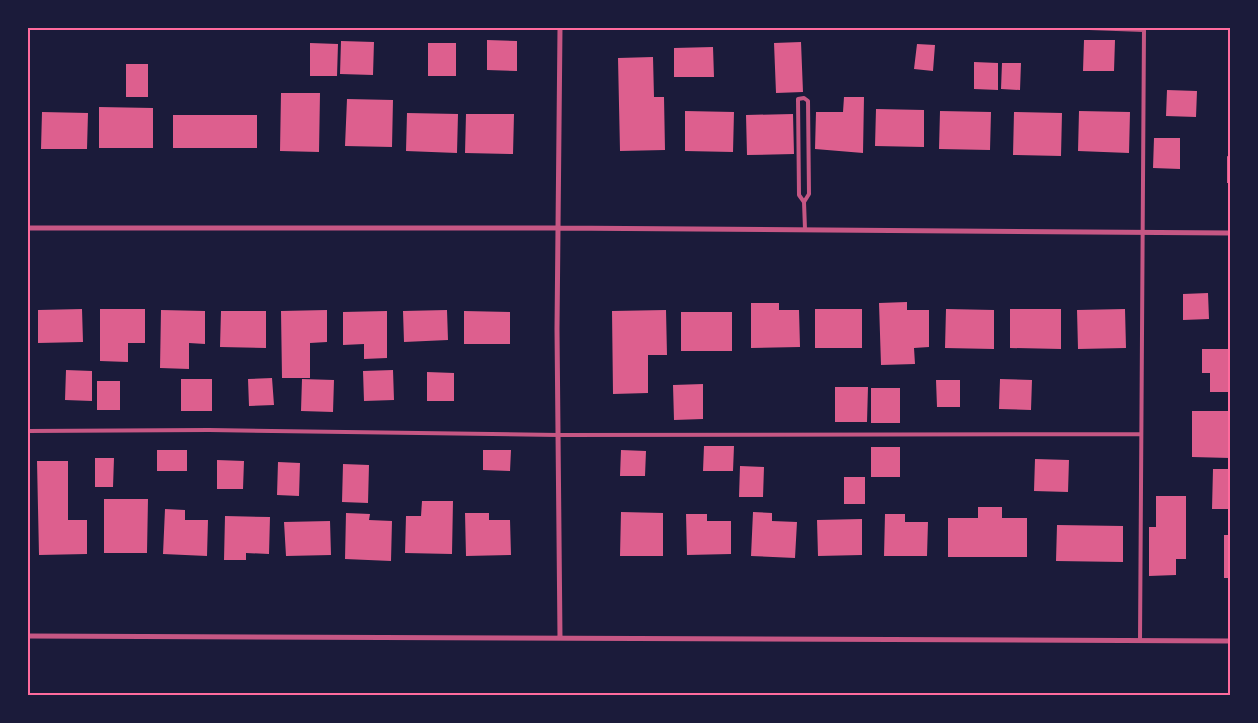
<svg xmlns="http://www.w3.org/2000/svg" width="1258" height="723" font-family="'DejaVu Sans',sans-serif">
  <style>
    .building { fill: #dd5f8e }
    .lines { fill: none; stroke-linecap: round; stroke-linejoin: round }
    .service { stroke: #c65784; stroke-width: 4 }
    .minor { stroke: #c65784; stroke-width: 5 }
    .neatline { fill: none; stroke: #ff6b9d; stroke-width: 2 }
  </style>
  <rect width="100%" height="100%" fill="#1b1b3a"/>
  <path class="building" d="M487 40 517 41V71L487 70Z
    M1084 40H1115L1114 71H1083Z
    M341 41 374 42 373 75 340 74Z
    M801 42 803 92 776 93 774 43Z
    M310 43 338 44 337 76H310Z
    M428 43H456V76H428Z
    M917 44 935 45 933 71 914 69Z
    M713 47 714 77H674V48Z
    M653 57 654 97H664L665 150 620 151 618 58Z
    M974 62 998 63V90L974 89Z
    M1002 63H1021L1020 90 1001 89Z
    M126 64H148V97H126Z
    M1167 90 1197 91 1196 117 1166 116Z
    M281 93H320L319 152 280 151Z
    M844 97H864L863 153 815 149 816 112H843Z
    M347 99 393 100 392 147 345 146Z
    M99 107 153 108V148H99Z
    M876 109 924 110V147L875 146Z
    M685 111 734 112 733 152 685 151Z
    M940 111 991 112 990 150 939 149Z
    M1079 111 1130 112 1129 153 1078 151Z
    M42 112 88 113 87 149H41Z
    M1014 112 1062 113 1061 156 1013 155Z
    M407 113 458 114 457 153 406 151Z
    M466 114H514L513 154 465 153Z
    M793 114 794 154 747 155 746 115Z
    M173 115H257V148H173Z
    M1154 138H1180V169L1153 168Z
    M1227 156 1230 157V183H1227Z
    M1208 293 1209 319 1183 320V294Z
    M907 302V310H929V347L914 348 915 364 881 365 879 303Z
    M751 303H779V310H799L800 347 751 348Z
    M82 309 83 342 38 343V310Z
    M100 309H145V343H128V362L100 361Z
    M815 309H862V348H815Z
    M946 309 994 310V349L945 348Z
    M1010 309H1061V349L1010 348Z
    M1125 309 1126 348 1078 349 1077 310Z
    M161 310 205 311V344L189 343V369L160 368Z
    M327 310V342L310 343V378H282L281 311Z
    M447 310 448 340 404 342 403 311Z
    M666 310 667 355H648V393L613 394 612 311Z
    M221 311H266V348L220 347Z
    M387 311V358L364 359V344L343 345V312Z
    M464 311 510 312V344H464Z
    M681 312H732V351H681Z
    M1202 349H1230V392H1210V373H1202Z
    M66 370 92 371V401L65 400Z
    M393 370 394 400 364 401 363 371Z
    M427 372 454 373V401H427Z
    M272 378 274 405 249 406 248 379Z
    M181 379H212V411H181Z
    M302 379 334 380 333 412 301 411Z
    M1000 379 1032 380 1031 410 999 409Z
    M936 380H960V407H937Z
    M97 381H120V410H97Z
    M703 384V419L674 420 673 385Z
    M835 387H868L867 422H835Z
    M871 388H900V423H871Z
    M1192 411H1230V458L1192 457Z
    M704 446H734L733 471H703Z
    M871 447H900V477H871Z
    M157 450H187V471H157Z
    M483 450H511L510 471 483 470Z
    M621 450 646 451 645 476H620Z
    M95 458H114L113 487H95Z
    M1035 459 1069 460 1068 492 1034 491Z
    M217 460 244 461 243 489H217Z
    M37 461H68V520H87V554L39 555Z
    M278 462 300 463 299 496 277 495Z
    M343 464 369 465 368 503 342 502Z
    M740 466 764 467 763 497H739Z
    M1213 469H1230V509H1212Z
    M844 477H865V504H844Z
    M1156 496H1186V559H1176V575L1149 576V527H1156Z
    M104 499H148L147 553H104Z
    M422 501H453L452 554 405 553 406 516H421Z
    M978 507H1002V518H1027V557H948V518H978Z
    M165 509 185 510V520H208L207 556 163 554Z
    M621 512 663 513V556H620Z
    M753 512 772 513V521L797 522 795 558 751 556Z
    M346 513 370 514 369 520 392 521 391 561 345 559Z
    M465 513H489V520H510L511 555 466 556Z
    M686 514H707V521H731V554L687 555Z
    M885 514H905V522H928L927 556H884Z
    M225 516 270 517 269 554 246 553V560H224Z
    M862 519V555L818 556 817 520Z
    M330 521 331 555 286 556 284 522Z
    M1057 525 1123 526V562L1056 561Z
    M1224 535H1230V578H1224Z"/>
  <g class="lines">
    <path class="service" d="M1089 28 1144 30
      M804 202 799 195 798 99 804 98 808 101 809 194 804 202 805 229
      M28 431 209 430 558 435 1140 434
      M1140 640 1144 28"/>
    <path class="minor" d="M560 28 557 329 560 638
      M28 228H557L1230 233
      M28 636 1230 641"/>
  </g>
  <rect width="1258" height="723" fill="none" stroke="#1b1b3a" stroke-width="58"/>
  <rect x="29" y="29" width="1200" height="665" class="neatline"/>
</svg>
